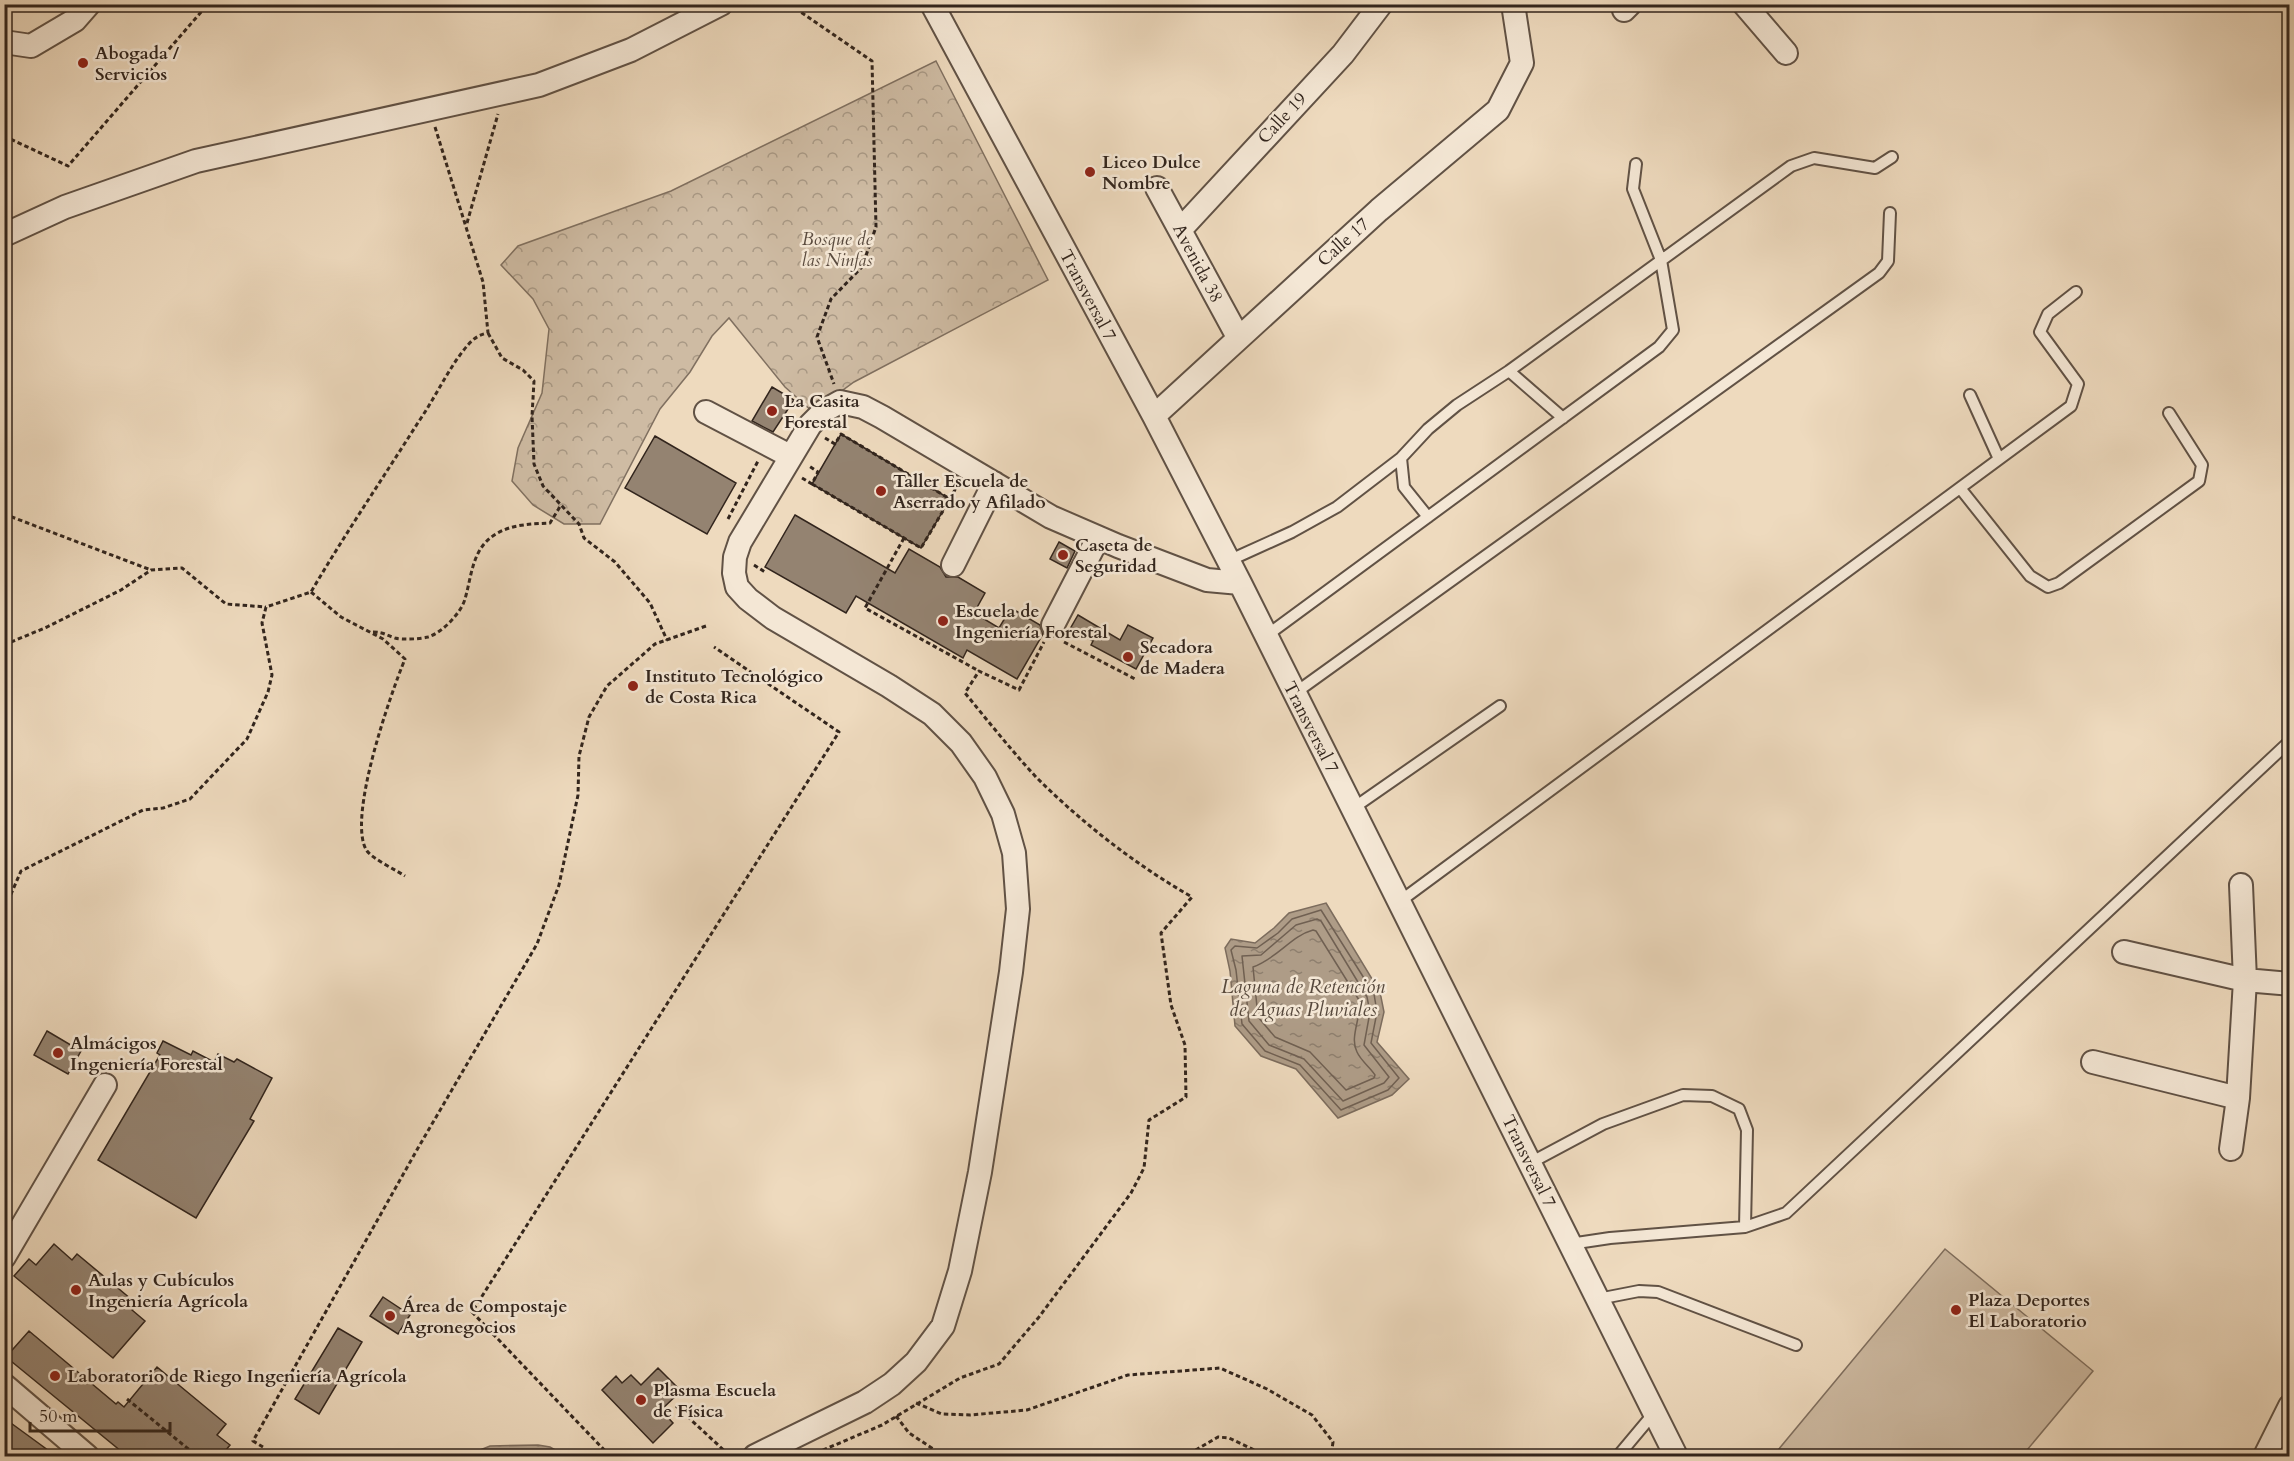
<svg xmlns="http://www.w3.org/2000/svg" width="2294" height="1461" font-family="Cardo,serif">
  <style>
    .forest { fill: url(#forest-crowns); stroke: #807060; stroke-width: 1.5 }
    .pitch { fill: #cebba3; stroke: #807060; stroke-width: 1.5 }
    .water { fill: url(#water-ripples); stroke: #7c6c5d; stroke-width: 1.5 }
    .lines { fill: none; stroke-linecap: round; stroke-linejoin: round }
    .shore { stroke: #706052; stroke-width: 1.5 }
    .building { fill: #948371; stroke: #32251d; stroke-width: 1.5 }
    .service-casing { stroke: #615245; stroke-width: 14 }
    .minor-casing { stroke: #615245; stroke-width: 26 }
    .path { stroke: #32251d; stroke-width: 3; stroke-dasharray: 4.5 3; stroke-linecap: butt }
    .service { stroke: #f4e7d5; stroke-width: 10 }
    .minor { stroke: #f4e7d5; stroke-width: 22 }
    .poi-dot { fill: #8f2418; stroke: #f4e7d5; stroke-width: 2 }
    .labels { text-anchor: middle; stroke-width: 5; stroke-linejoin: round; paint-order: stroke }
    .poi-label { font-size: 18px; font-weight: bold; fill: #32251d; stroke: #f4e7d5; text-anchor: start }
    .street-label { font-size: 18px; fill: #32251d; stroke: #f4e7d5 }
    .park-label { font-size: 18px; font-style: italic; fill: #594a3e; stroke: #f4e7d5 }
    .water-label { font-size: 20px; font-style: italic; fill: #57493d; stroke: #f4e7d5 }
  </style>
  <defs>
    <pattern id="forest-crowns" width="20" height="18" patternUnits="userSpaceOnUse" patternTransform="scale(1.5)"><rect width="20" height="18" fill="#cebba3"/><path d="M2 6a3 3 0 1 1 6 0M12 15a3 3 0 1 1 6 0" fill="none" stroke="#a89884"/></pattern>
    <pattern id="water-ripples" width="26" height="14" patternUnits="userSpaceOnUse" patternTransform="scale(1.5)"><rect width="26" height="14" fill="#ae9c87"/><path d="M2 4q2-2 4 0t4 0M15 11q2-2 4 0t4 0" fill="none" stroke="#8e7f6e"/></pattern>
  </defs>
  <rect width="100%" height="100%" fill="#eedabe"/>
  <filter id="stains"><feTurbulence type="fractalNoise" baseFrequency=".00333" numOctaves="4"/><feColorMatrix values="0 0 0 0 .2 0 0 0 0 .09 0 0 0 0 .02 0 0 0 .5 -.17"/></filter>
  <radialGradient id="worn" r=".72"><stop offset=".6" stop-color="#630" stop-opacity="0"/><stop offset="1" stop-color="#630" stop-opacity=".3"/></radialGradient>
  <path class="forest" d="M936 61 1048 280 854 382 813 412 785 387 729 318 712 336 690 372 660 409 600 524H564L533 505 512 481 518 448 542 393 549 329 533 299 501 265 518 246 671 191Z"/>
  <path class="pitch" d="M1945 1249 2093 1371 2022 1456H1773Z"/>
  <path class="water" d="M1326 903 1380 992 1384 1012 1377 1042 1409 1079 1392 1095 1338 1118 1296 1069 1261 1056 1235 1026 1230 971 1225 948 1231 939 1255 943 1274 928 1289 913Z
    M538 1445 550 1447 566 1456H465L490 1446Z"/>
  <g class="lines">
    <path class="shore" d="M1321 910 1374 994 1377 1012 1371 1043 1399 1078 1388 1090 1341 1110 1300 1065 1265 1051 1242 1024 1236 970 1231 950 1235 946 1257 948 1278 933 1292 919Z
      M1317 919 1321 921 1367 997 1370 1012 1364 1045 1389 1077 1384 1083 1343 1101 1304 1059 1269 1045 1249 1021 1242 956 1261 955 1296 925Z
      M1313 930 1316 931 1359 1000C1362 1017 1349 1037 1357 1052 1361 1061 1370 1067 1375 1075L1374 1078 1346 1090 1310 1052 1275 1037 1258 1017 1253 967C1278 958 1291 936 1313 930Z
      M481 1456C498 1449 538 1447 554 1456"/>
  </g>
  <path class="building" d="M772 387 794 400 773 432 752 421Z
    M841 434 950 499 921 548 812 484Z
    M655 436 736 483 707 534 625 488Z
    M795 515 895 573 909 549 940 567 946 577H958L985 593 974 613 999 628 1011 608 1040 625 1043 634 1017 679 967 650 963 658 856 596 846 613 765 567Z
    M1059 542 1075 551 1067 568 1050 559Z
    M1078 615 1120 640 1128 625 1153 638 1136 669 1091 645 1093 641 1070 629Z
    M47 1031 81 1051 68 1074 34 1055Z
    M163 1041 191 1055 193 1051 214 1062 218 1054 234 1062 237 1059 272 1078 250 1119 254 1121 196 1218 98 1160 160 1055 157 1053Z
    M54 1244 72 1260 77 1254 137 1304 132 1310 145 1321 113 1358 14 1276 29 1259 36 1265Z
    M383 1297 410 1315 398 1334 370 1316Z
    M338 1328 362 1342 319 1414 295 1399Z
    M29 1331 116 1404 118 1402 124 1407 157 1367 226 1424 217 1435 230 1445 221 1456H127L6 1357Z
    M658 1368 681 1391 661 1410 673 1423 653 1443 602 1390 616 1376 622 1383 631 1375 641 1385Z
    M4 1418 56 1456H4Z"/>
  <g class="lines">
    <defs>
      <path id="service" d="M1509 371 1563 418
        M1970 395 1999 459
        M1401 458 1404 487 1428 517
        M1960 488 2030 576 2048 587 2059 583 2199 481 2202 465 2169 413
        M1228 561 1292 532 1337 507 1401 458 1428 429 1457 405 1509 371 1791 166 1814 158 1875 168 1892 157
        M1266 636 1659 347 1673 330 1661 260 1633 189 1636 164
        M1295 693 1879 273 1888 261 1890 213
        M1352 809 1500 706
        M1399 902 2071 406 2078 384 2040 332 2048 314 2076 292
        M1530 1163 1603 1124 1683 1095 1712 1096 1739 1109 1747 1130 1745 1227
        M1570 1244 1610 1238 1745 1227 1786 1213 2290 741
        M1598 1299 1639 1291 1658 1292 1796 1345
        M1618 1456 1654 1413"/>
      <path id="minor" d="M932 4 1154 416 1240 583 1676 1456
        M1744 4 1786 53
        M1624 10 1630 4
        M4 42 31 46 75 20 89 4
        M1157 188 1238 337
        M1180 230 1343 54 1381 4
        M4 235 65 207 196 161 539 85 631 50 721 4
        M706 412 790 456
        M1154 416 1379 210 1498 110 1522 63 1513 4
        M953 565 994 483
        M1053 625 1098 538
        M2124 952 2245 980 2290 984
        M2093 1062 2238 1098 2245 980 2241 885
        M2231 1149 2238 1098
        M4 1257 105 1085
        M4 1385 87 1456
        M755 1456 865 1402 892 1384 916 1362 943 1326 960 1271 980 1172 1011 972 1018 909 1014 853 1003 814 985 777 961 743 932 714 889 686 773 618 748 599 737 587 734 573 735 557 740 542 810 425 824 411 840 402 863 407 882 417 1051 517 1118 546 1207 580 1240 583
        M2265 1456 2290 1406"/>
    </defs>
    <use href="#service" class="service-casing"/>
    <use href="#minor" class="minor-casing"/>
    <path class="path" d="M789 4 872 61 876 227 862 267 831 299 817 337 834 384
      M4 136 68 166 208 4
      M467 223 498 114
      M488 333 502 358 523 370 534 381 532 416 534 464 543 486 579 524 584 538 615 562 650 603 667 640
      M825 438 835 444 841 434 950 499 958 484
      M802 478 812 484 818 472 809 466
      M812 484 921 548 950 499
      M4 514 151 570
      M728 519 758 461
      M904 538 865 608 979 671
      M754 565 765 572
      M311 592 341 617 383 639 405 659C391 693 346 820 367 851 373 859 396 870 405 876
      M373 632C383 632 386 635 395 638 403 640 420 639 428 637 442 633 461 613 465 599 472 575 472 548 496 534 512 524 532 524 550 523L561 505
      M1064 642 1137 680
      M4 645 47 627 121 590 151 570 182 568 226 604 266 607
      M4 961 5 908 21 871 143 810 163 808 190 799 247 739 268 692 272 675 262 623 266 607 311 592C345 534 383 478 419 421 435 398 446 373 463 351 470 342 476 335 488 333L483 282 435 127
      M127 1399 197 1456
      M916 1403 942 1414 970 1415 1027 1410 1128 1375 1220 1368 1267 1389 1312 1415 1333 1442 1331 1456
      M676 1406 729 1455
      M896 1416 909 1433 944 1456
      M263 1447 253 1441 418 1148 537 944 559 885 578 795 579 756 589 717 607 686 655 644 706 626
      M610 1456 472 1312 839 732 714 647
      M809 1456 882 1425 960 1378 999 1364 1039 1317 1131 1193 1144 1168 1149 1120 1186 1097 1185 1045 1171 1005 1161 933 1192 897C1136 865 1082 823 1036 777 1011 750 988 721 965 693L979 671 1019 690 1044 642
      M1174 1456 1194 1451 1218 1437 1229 1438 1267 1456"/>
    <use href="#service" class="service"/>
    <use href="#minor" class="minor"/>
  </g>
  <g class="poi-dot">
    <circle cx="83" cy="63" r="6"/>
    <circle cx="1090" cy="172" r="6"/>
    <circle cx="772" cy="411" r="6"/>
    <circle cx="881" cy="491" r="6"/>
    <circle cx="1063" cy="555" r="6"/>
    <circle cx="943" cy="621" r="6"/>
    <circle cx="1128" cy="657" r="6"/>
    <circle cx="633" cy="686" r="6"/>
    <circle cx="58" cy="1053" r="6"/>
    <circle cx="76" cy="1290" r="6"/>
    <circle cx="1956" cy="1310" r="6"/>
    <circle cx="390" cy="1316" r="6"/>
    <circle cx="55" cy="1376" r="6"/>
    <circle cx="641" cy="1400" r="6"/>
  </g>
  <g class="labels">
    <g class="poi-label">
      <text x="95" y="59">Abogada /<tspan x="95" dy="21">Servicios</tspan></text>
      <text x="1102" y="168">Liceo Dulce<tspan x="1102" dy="21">Nombre</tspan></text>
      <text x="784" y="407">La Casita<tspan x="784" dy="21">Forestal</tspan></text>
      <text x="893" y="487">Taller Escuela de<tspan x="893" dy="21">Aserrado y Afilado</tspan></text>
      <text x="1075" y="551">Caseta de<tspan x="1075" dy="21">Seguridad</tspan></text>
      <text x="955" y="617">Escuela de<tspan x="955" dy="21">Ingeniería Forestal</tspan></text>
      <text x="1140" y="653">Secadora<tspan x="1140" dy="21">de Madera</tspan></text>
      <text x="645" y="682">Instituto Tecnológico<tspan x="645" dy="21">de Costa Rica</tspan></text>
      <text x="70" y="1049">Almácigos<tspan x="70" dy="21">Ingeniería Forestal</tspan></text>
      <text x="88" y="1286">Aulas y Cubículos<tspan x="88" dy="21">Ingeniería Agrícola</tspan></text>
      <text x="1968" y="1306">Plaza Deportes<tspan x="1968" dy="21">El Laboratorio</tspan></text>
      <text x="402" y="1312">Área de Compostaje<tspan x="402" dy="21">Agronegocios</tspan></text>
      <text x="67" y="1382">Laboratorio de Riego Ingeniería Agrícola</text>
      <text x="653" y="1396">Plasma Escuela<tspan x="653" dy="21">de Física</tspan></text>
    </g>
    <g class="street-label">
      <text transform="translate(1282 118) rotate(-47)" y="6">Calle 19</text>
      <text transform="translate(1343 242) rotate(-42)" y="6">Calle 17</text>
      <text transform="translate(1198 263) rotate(62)" y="6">Avenida 38</text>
      <text transform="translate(1088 295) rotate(62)" y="6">Transversal 7</text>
      <text transform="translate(1311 727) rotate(63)" y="6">Transversal 7</text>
      <text transform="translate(1529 1161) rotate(64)" y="6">Transversal 7</text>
    </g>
    <g class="park-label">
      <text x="837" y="245">Bosque de<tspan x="837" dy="21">las Ninfas</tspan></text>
    </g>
    <g class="water-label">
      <text x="1303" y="993">Laguna de Retención<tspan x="1303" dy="23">de Aguas Pluviales</tspan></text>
    </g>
  </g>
  <rect width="2294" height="1461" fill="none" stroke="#eedabe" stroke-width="24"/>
  <rect x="6" y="6" width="2282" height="1449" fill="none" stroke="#32251d" stroke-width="3"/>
  <rect x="12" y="12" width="2270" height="1437" fill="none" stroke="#32251d" stroke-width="1.5"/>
  <path d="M30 1422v9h140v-9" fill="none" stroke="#32251d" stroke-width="3"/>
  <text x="39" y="1422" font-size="18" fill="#32251d" stroke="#f4e7d5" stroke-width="4.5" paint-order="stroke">50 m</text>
  <rect width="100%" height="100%" filter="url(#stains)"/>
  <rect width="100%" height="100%" fill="url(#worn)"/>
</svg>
